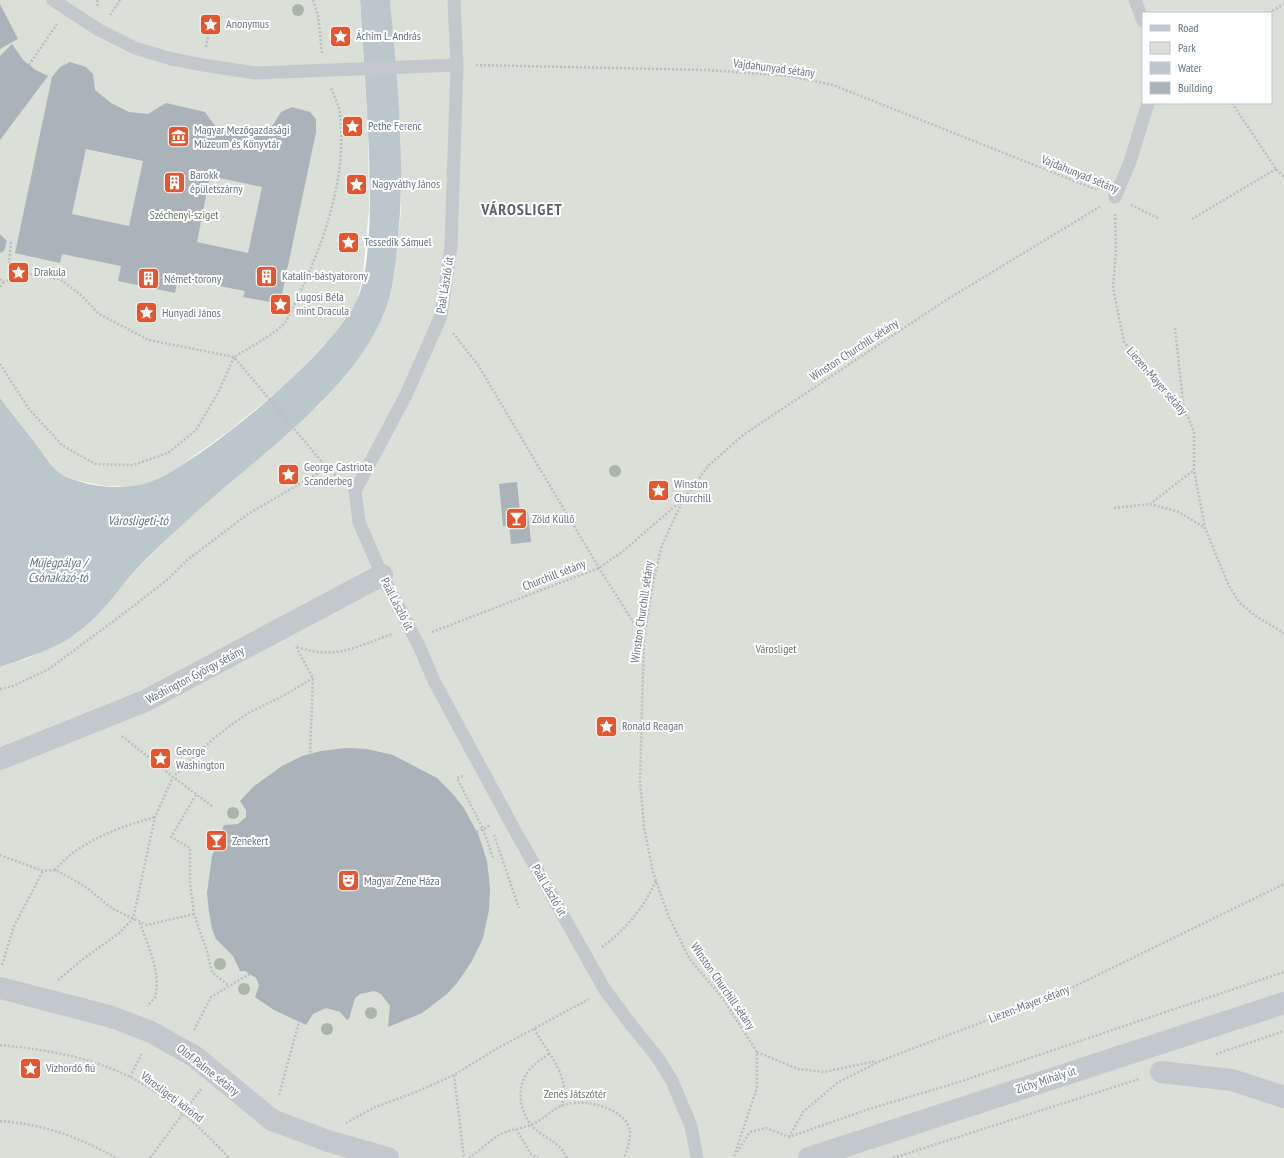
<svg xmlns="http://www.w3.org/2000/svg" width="1284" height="1158" font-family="'PT Sans Narrow',sans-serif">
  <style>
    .green { fill: #dadfd7; fill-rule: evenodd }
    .water { fill: #bbc7cb }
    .building { fill: #aab3b9; fill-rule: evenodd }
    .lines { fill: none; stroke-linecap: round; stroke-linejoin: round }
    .path { stroke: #bbbfc2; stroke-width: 2.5; stroke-dasharray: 2 2; stroke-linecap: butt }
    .lane { stroke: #c3c8cc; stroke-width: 13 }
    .street { stroke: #c3c8cc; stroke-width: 22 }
    .tree { fill: #aab4a7 }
    .labels { text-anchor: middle; stroke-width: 4; stroke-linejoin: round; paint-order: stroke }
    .poi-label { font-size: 12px; fill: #657683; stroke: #fff; text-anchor: start }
    .street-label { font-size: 12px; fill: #657683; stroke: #fff }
    .park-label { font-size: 12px; fill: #687a64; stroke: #fff }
    .water-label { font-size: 13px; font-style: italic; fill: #60757c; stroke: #fff }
    .district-label { font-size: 16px; font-weight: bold; letter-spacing: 1px; fill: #57646e; stroke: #fff }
  </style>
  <rect width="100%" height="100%" fill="#fafaf8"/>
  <path class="green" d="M0 0H360L368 134 369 208 363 275 357 301 336 332 291 380 229 431 177 468 151 482 133 487 105 486 76 480 58 473 0 398Z
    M390 0H1284V1158H0V667L26 659 75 635 86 626 134 572 175 531 216 493 319 405 350 370 394 276 401 211V140ZM1143 13H1271V103H1143Z"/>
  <path class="water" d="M360 0H390C397 79 406 159 398 238 396 260 394 283 387 305 379 328 365 351 349 371 301 430 236 474 181 526 164 542 147 557 132 574 115 594 99 617 77 633 59 647 22 660 0 667V398C13 415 26 431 38 447 44 455 50 464 57 471 61 475 69 478 75 480 97 488 128 490 150 482 202 462 348 342 361 289 372 246 370 198 369 154 367 103 363 51 360 0Z"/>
  <path class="building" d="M0 4 18 39 0 49Z
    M12 44 24 61 36 70 48 76 0 140V56Z
    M70 62 86 67 93 74 95 90 111 103 129 112 148 114 166 103 205 112 218 130 237 132 257 130 273 125 281 112 292 107 310 112 316 119V132L280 304 243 297 245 291 178 278 175 293 118 281 121 266 62 254 60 263 15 253 52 77 60 67ZM86 149 143 161 129 226 72 214ZM210 176 262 187 248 253 197 242Z
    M0 234 7 241 4 251 0 253Z
    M517 482 520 513 528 512 531 542 511 544 509 526H503L499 484Z
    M346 748 367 749 393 755 437 778 453 794 464 808 479 836 487 861 490 888 489 910 483 938 472 961 457 983 447 994 422 1013 388 1027 390 1006 381 994 374 991 360 994 355 998 349 1019 347 1020 340 1012 326 1008 313 1014 306 1025 274 1010 255 997 259 985 256 978 245 971H240L233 956 216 939 212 929 209 912 207 893 212 856 224 825 238 824 246 817V810L240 801 253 787 282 766 302 756 321 751Z"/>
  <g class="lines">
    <path class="path" d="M97 0 98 7
      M313 0 318 15 322 53
      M1269 13 1284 4
      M110 15 120 0
      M206 47 211 24
      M29 65 57 24
      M476 65 705 70 790 76 833 85 1097 190
      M1232 103 1276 169 1284 177
      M1131 205 1158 218
      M1115 214 1116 251 1113 288 1124 342 1188 417 1194 432V470L1205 528 1228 584 1239 602 1257 617 1284 633
      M1192 219 1276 169
      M11 242 9 262 29 274 60 279 81 295 99 314 149 340 234 357C247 349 279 332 286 321 292 311 296 300 301 290 326 237 347 174 340 114 339 105 334 96 331 88
      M0 279 3 282 28 274
      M0 287 3 282
      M1175 328 1184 411
      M453 333 478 365 599 568 644 639
      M0 364 29 409 62 445 95 464 133 465 168 453 196 430 219 391 234 357 327 468 341 480
      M1150 504 1179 512 1205 528
      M1114 508 1150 504 1194 470
      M432 632 599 568 622 552 681 501
      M296 647 313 678 310 754
      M297 647C336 660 356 647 392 634
      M0 689 13 686 49 669 131 608 168 579 186 561 248 514 327 468
      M122 736 173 777 212 806
      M463 776 457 778 483 829 493 858
      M196 795 171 837 190 848V883L194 914 206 948 212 972 229 986
      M477 832 491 825
      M494 835 519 908
      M0 855 43 871 55 870 69 877 87 888 113 909 147 925 194 914
      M55 870C79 841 120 827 155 817
      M140 923C147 944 162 974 155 997 153 1000 149 1004 147 1006
      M602 947C625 930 645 907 656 880
      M2 965 14 926 43 871
      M58 980 83 959 118 934 133 919 155 817 173 777 213 739 231 725 250 712 283 696 313 678
      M534 1029C547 1052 573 1079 561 1106
      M194 1030 211 997 251 973
      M0 1045C43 1049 91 1057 130 1077 165 1094 203 1130 229 1158
      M757 1052 798 1069 824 1072 876 1061
      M549 1054C543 1058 537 1062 532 1067 515 1083 518 1112 534 1128 548 1141 558 1140 567 1158
      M1216 1054 1284 1031
      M454 1075 464 1158
      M130 1077 142 1053
      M279 1095 299 1022
      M0 1121C42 1124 80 1137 116 1158
      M346 1123 373 1108 416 1092 454 1075 496 1049 589 999
      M516 1129 531 1154 538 1158
      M789 1137 803 1112 837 1083 880 1061 1067 990 1284 884
      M737 1152 750 1132 766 1128 789 1137 869 1109 956 1083 1284 972
      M734 1156 757 1088V1052L723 999 689 958 668 915 653 872 644 827 640 780 644 639 653 583 662 545 683 500 709 465 743 435 943 302 1101 206
      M150 1158 201 1089
      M469 1158C479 1151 488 1142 499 1135 509 1129 522 1129 533 1124 543 1119 550 1112 559 1107 577 1098 603 1104 618 1114 636 1126 630 1142 624 1158
      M893 1158 1139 1079"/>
    <path class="lane" d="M53 0 99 30 135 48 172 59 203 65 256 73 457 65
      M454 0 457 65 451 246 441 316 405 397 355 491 359 522 382 575 419 646 434 681 513 827 605 990 632 1026 658 1058 672 1081 691 1126 697 1158
      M1135 0 1143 21
      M1115 197 1130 162 1148 103"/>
    <path class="street" d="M0 759 145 701 382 575
      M0 988 112 1017 151 1032 194 1056 272 1120 328 1141 388 1158
      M1161 1072 1232 1080 1284 1097
      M809 1158 1284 1003"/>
  </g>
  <g class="tree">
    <circle cx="298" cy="10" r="6"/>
    <circle cx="615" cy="471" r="6"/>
    <circle cx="233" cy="813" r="6"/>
    <circle cx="220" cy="964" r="6"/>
    <circle cx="244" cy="989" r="6"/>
    <circle cx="371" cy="1013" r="6"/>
    <circle cx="327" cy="1029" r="6"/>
  </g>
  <defs>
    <symbol id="sight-square" viewBox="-11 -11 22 22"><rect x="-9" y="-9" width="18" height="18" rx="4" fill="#e4572e" stroke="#fff"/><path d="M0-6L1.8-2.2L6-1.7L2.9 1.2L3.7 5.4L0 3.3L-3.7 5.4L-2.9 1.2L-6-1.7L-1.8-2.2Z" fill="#fff"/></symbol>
    <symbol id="museum-square" viewBox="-11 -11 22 22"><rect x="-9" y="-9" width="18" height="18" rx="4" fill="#e4572e" stroke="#fff"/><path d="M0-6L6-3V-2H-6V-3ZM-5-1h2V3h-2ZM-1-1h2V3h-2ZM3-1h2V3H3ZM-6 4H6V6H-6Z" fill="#fff"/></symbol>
    <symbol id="building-square" viewBox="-11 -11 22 22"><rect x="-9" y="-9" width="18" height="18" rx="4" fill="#e4572e" stroke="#fff"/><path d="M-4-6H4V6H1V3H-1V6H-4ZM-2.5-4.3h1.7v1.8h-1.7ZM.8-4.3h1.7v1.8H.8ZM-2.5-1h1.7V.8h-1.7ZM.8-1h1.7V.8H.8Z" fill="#fff"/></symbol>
    <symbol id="bar-square" viewBox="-11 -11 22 22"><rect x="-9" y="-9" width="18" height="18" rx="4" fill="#e4572e" stroke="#fff"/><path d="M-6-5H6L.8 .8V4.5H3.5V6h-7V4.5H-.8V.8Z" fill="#fff"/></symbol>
    <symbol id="theatre-square" viewBox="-11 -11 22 22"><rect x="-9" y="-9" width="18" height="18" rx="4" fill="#e4572e" stroke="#fff"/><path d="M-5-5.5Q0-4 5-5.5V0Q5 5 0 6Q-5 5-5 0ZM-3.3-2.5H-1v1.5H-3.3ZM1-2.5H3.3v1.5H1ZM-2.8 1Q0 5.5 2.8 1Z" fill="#fff"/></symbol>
  </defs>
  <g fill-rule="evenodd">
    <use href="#sight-square" x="198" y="12" width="25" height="25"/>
    <use href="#sight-square" x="328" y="24" width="25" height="25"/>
    <use href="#sight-square" x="340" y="114" width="25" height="25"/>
    <use href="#museum-square" x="166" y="124" width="25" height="25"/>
    <use href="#building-square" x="162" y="170" width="25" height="25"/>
    <use href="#sight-square" x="344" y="172" width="25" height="25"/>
    <use href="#sight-square" x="336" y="230" width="25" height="25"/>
    <use href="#sight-square" x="6" y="260" width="25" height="25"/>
    <use href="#building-square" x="254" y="264" width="25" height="25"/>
    <use href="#building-square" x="136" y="266" width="25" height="25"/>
    <use href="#sight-square" x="268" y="292" width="25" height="25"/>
    <use href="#sight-square" x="134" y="300" width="25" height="25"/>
    <use href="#sight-square" x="276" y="462" width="25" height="25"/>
    <use href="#sight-square" x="646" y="478" width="25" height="25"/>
    <use href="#bar-square" x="504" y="506" width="25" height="25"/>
    <use href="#sight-square" x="594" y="714" width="25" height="25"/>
    <use href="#sight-square" x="148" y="746" width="25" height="25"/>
    <use href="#bar-square" x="204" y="828" width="25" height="25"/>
    <use href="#theatre-square" x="336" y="868" width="25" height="25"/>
    <use href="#sight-square" x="18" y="1056" width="25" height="25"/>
  </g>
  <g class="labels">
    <g class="poi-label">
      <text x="226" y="28">Anonymus</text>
      <text x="356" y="40">Áchim L. András</text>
      <text x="368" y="130">Pethe Ferenc</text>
      <text x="194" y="134">Magyar Mezőgazdasági<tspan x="194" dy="14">Múzeum és Könyvtár</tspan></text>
      <text x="190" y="179">Barokk<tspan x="190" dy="14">épületszárny</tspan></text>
      <text x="372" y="188">Nagyváthy János</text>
      <text x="364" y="246">Tessedik Sámuel</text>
      <text x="34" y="276">Drakula</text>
      <text x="282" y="280">Katalin-bástyatorony</text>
      <text x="164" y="283">Német-torony</text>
      <text x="296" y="301">Lugosi Béla<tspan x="296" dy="14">mint Dracula</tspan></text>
      <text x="162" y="317">Hunyadi János</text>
      <text x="304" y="471">George Castriota<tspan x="304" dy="14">Scanderbeg</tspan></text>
      <text x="674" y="488">Winston<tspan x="674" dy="14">Churchill</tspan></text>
      <text x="532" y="523">Zöld Küllő</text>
      <text x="622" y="730">Ronald Reagan</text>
      <text x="176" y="755">George<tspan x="176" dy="14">Washington</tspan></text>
      <text x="232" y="845">Zenekert</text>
      <text x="364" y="885">Magyar Zene Háza</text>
      <text x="46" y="1072">Vízhordó fiú</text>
    </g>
    <g class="street-label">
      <text transform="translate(774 68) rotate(7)" y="4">Vajdahunyad sétány</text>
      <text transform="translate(1080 174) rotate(22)" y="4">Vajdahunyad sétány</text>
      <text transform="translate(445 285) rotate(-81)" y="4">Paál László út</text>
      <text transform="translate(854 350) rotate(-33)" y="4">Winston Churchill sétány</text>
      <text transform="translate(1157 381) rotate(49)" y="4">Liezen-Mayer sétány</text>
      <text transform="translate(554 575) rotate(-21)" y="4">Churchill sétány</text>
      <text transform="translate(397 604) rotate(63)" y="4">Paál László út</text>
      <text transform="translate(642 612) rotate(-82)" y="4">Winston Churchill sétány</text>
      <text transform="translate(195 675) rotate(-28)" y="4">Washington György sétány</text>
      <text transform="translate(549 890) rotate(60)" y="4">Paál László út</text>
      <text transform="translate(723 986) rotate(55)" y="4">Winston Churchill sétány</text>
      <text transform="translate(1029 1004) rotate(-21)" y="4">Liezen-Mayer sétány</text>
      <text transform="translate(208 1070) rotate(38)" y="4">Olof Palme sétány</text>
      <text transform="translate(1046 1080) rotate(-18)" y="4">Zichy Mihály út</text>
      <text transform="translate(172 1097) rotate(37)" y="4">Városligeti körönd</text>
    </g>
    <g class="park-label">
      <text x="184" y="219">Széchenyi-sziget</text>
      <text x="776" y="653">Városliget</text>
      <text x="575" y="1098">Zenés Játszótér</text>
    </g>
    <g class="water-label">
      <text x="138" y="525">Városligeti-tó</text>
      <text x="58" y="567">Műjégpálya /<tspan x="58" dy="15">Csónakázó-tó</tspan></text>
    </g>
    <g class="district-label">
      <text x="522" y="215">VÁROSLIGET</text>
    </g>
  </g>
  <rect x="1142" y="12" width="130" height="92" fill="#ffffff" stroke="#c1c8cd"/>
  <rect x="1150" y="25" width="20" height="6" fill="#c3c8cc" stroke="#c1c8cd"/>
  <text x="1178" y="32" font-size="12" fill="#657683">Road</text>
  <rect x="1150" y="42" width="20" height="12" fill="#dadfd7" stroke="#c1c8cd"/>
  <text x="1178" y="52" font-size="12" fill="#657683">Park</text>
  <rect x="1150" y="62" width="20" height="12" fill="#bbc7cb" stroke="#c1c8cd"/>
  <text x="1178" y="72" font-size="12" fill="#657683">Water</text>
  <rect x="1150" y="82" width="20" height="12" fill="#aab3b9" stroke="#c1c8cd"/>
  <text x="1178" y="92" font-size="12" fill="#657683">Building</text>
</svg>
